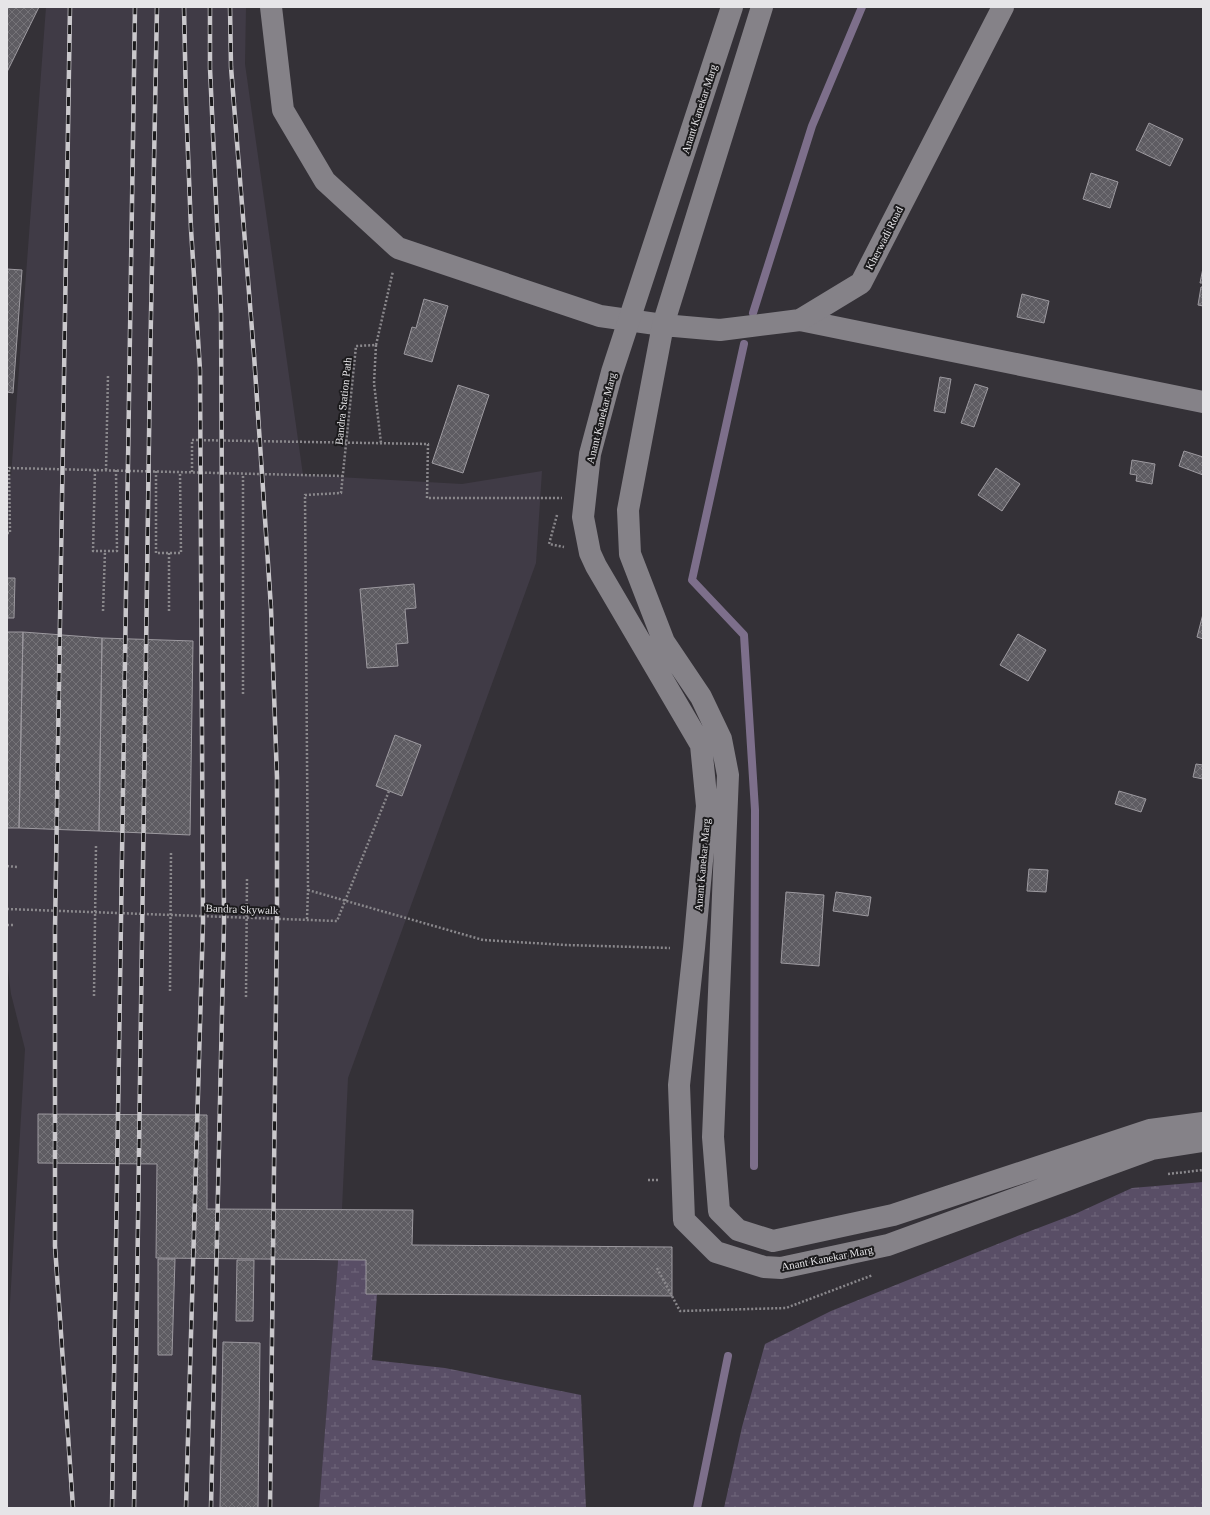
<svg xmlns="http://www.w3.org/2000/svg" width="1210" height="1515" font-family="Georgia,serif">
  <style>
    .built { fill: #403b46 }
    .wetland { fill: url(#wetland-marsh) }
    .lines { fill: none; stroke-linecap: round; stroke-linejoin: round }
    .stream { stroke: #7d6f8b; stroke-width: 8 }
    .building { fill: url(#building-cross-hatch); stroke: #9d9aa0 }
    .path { stroke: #8a888c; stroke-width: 2.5; stroke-dasharray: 2 2; stroke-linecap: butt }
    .street { stroke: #858288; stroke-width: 22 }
    .secondary { stroke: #858288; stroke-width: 22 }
    .rail-casing { stroke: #cac8cc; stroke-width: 4.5 }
    .rail { stroke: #1b1a1c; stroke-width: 3; stroke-dasharray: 9; stroke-linecap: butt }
    .labels { text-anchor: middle; stroke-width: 4; stroke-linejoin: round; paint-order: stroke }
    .street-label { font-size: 11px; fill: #e6e5e8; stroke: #1b1a1c }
  </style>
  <defs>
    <pattern id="wetland-marsh" width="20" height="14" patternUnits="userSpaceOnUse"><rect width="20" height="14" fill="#594e66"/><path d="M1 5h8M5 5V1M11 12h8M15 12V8" fill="none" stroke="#71677c"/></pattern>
    <pattern id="building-cross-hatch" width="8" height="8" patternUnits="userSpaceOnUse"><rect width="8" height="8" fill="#5e5c62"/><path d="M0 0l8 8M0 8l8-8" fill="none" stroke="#757378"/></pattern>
  </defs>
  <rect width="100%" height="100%" fill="#343137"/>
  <path class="built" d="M46 7H246L245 64 303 475 462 484 542 471 536 563 348 1078 342 1209 319 1508H7V1354L25 1049 11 994 7 962V476H11Z"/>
  <path class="wetland" d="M1203 1182V1508H724L742 1427 765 1344 831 1311 1015 1237 1075 1214 1132 1188Z
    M342 1209 383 1216 372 1360 445 1368 581 1395 586 1508H319Z"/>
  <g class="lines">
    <path class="stream" d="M753 313 812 126 862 7
      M744 344 692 580 744 635 755 810 754 1166
      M697 1508 728 1356"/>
  </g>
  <path class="building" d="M8 7H39L7 72V9Z
    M1149 123 1183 139 1170 166 1136 150Z
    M1091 173 1118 182 1110 208 1083 199Z
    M1203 268V283H1200Z
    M7 269 22 270 13 393 7 392Z
    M1201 287H1203V306L1198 305Z
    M1022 294 1049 301 1044 323 1017 317Z
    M424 299 448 306 432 362 404 354 412 327 416 328Z
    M940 377 951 379 945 413 934 411Z
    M975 384 988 388 974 427 961 423Z
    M458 385 489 395 463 473 432 463Z
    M1184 451 1203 457V475L1179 466Z
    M1132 460 1155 464 1152 484 1136 481 1137 475 1130 474Z
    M996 468 1020 484 1002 511 978 495Z
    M7 578H15L14 618H7Z
    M414 584 416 608 405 609 408 643 396 644 398 666 367 668 360 589Z
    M1203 614V639L1197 637Z
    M7 632H23L19 828H7Z
    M23 632 102 638 99 831 19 828Z
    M1018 634 1046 650 1028 681 1000 665Z
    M102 638 193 641 190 835 99 831Z
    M395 735 421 745 402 796 376 786Z
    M1196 764 1203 765V779L1193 777Z
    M1119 791 1146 799 1141 812 1115 804Z
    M1029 869 1048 870 1046 892 1027 891Z
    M786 892 824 895 819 966 781 963Z
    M836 892 871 897 868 916 833 911Z
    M38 1114 207 1115V1209L413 1210 412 1245 672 1247V1296L366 1294V1260L156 1258 157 1164 38 1163Z
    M158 1259H175L172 1355H158Z
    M237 1260H254L253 1321H236Z
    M223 1342 260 1343 258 1508H220Z"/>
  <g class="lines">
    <path class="path" d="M376 345 374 383 381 443
      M95 470 93 551H117L116 470
      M106 470 108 375
      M156 471V553H181L180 472
      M192 472V440L428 444 427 498H562
      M557 515 549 544 564 547
      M7 533H10L9 468 343 476
      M169 553V612
      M103 611 105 551
      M243 694V474
      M7 866 17 867
      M308 890 483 940 566 945 670 948
      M7 909 337 921 389 791
      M307 919 308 890 305 495 341 493 356 346 376 345 393 271
      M7 925H15
      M170 991 171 853
      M94 996 96 845
      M246 997 247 878
      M1168 1174 1203 1170
      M648 1180H658
      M657 1268 680 1311 786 1308 873 1275"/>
    <path class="street" d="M271 7 283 110 325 181 398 248 600 316 663 325
      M800 320 1203 402"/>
    <path class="secondary" d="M732 7 612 372 590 454 583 517 590 553 596 566 701 745 707 806 694 948 679 1085 684 1220 716 1252 764 1267 781 1268 888 1245 1152 1149 1203 1141
      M762 7 663 325 628 510 630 554 664 642 701 697 721 739 728 775 713 1137 719 1211 738 1230 773 1241 893 1215 1150 1130 1203 1123
      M663 325 720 330 800 320 861 283 1003 7"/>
    <defs>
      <path id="rail" d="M70 7 55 930V1246L73 1508
        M184 7 186 103 191 229 200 370 203 921 186 1508
        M210 7V68L221 312 224 922 211 1508
        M230 7 231 67 254 355 271 608 277 778V918L270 1508
        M112 1508 135 7
        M134 1508 150 368 157 7"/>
    </defs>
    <use href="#rail" class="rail-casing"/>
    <use href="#rail" class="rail"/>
  </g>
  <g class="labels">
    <g class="street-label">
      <text transform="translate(699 109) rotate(-72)" y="4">Anant Kanekar Marg</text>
      <text transform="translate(884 238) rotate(-63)" y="4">Kherwadi Road</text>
      <text transform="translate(343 401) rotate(-84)" y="4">Bandra Station Path</text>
      <text transform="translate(601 418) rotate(-76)" y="4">Anant Kanekar Marg</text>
      <text transform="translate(702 865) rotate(-85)" y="4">Anant Kanekar Marg</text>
      <text transform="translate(242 909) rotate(2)" y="4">Bandra Skywalk</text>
      <text transform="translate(827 1258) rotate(-11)" y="4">Anant Kanekar Marg</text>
    </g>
  </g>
  <rect width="1210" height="1515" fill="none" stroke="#e6e5e8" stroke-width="16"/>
</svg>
